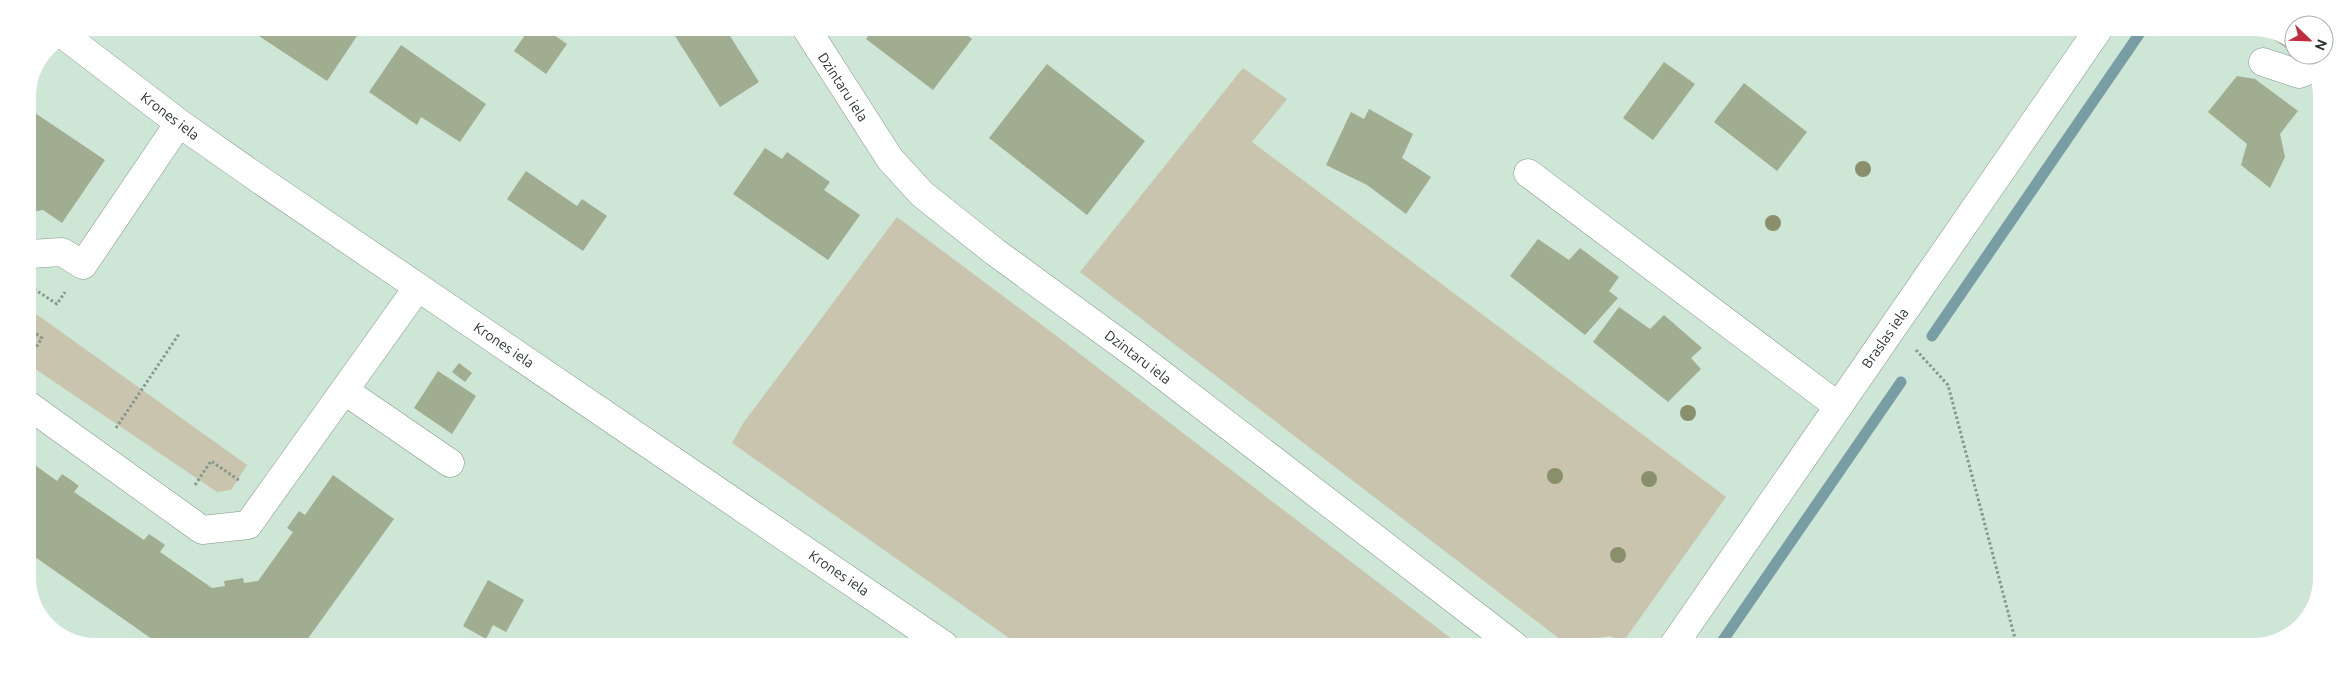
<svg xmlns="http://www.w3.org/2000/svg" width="2349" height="674" font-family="Ubuntu,sans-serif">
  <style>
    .green { fill: #c8c4ad }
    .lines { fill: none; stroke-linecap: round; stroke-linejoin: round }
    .stream { stroke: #789da4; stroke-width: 11 }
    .building { fill: #a0ad91 }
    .minor-casing { stroke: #819787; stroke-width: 29 }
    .path { stroke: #86988b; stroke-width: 3; stroke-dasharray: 2.5 2.5; stroke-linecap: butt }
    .minor { stroke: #fff; stroke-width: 28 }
    .tree { fill: #898f6a }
    .labels { text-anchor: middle; stroke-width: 4.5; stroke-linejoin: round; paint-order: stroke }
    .street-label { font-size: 14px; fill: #2a342d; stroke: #fff }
  </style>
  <rect width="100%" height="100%" fill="#cee6d5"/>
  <path class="green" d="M1243 68 1287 99 1252 142 1726 497 1623 642 1610 636 1565 643 1080 272Z
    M897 217 1046 328 1461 646 1019 645 732 443 744 422Z
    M32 311 247 465 231 490 217 492 28 364V317Z"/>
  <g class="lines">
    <path class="stream" d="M1932 336 2142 30
      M1719 646 1901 382"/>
  </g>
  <path class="building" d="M247 28H351L359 33 327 81Z
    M530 28H544L567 44 546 74 514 51Z
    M670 28H725L759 82 720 107Z
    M874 28H958L972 39 933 90 866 39Z
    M2259 30H2270L2294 45V53Z
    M401 45 486 104 460 142 421 117 417 125 369 92Z
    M1664 62 1695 84 1653 140 1623 118Z
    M1047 64 1145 141 1087 215 989 138Z
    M2237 76 2255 79 2298 111 2280 134 2285 157 2270 188 2241 165 2247 144 2208 112Z
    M1744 83 1807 132 1777 171 1714 122Z
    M1369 109 1413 134 1402 158 1431 177 1406 214 1367 185 1326 165 1351 112 1364 119Z
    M35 113 105 160 62 223 43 210 31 212 32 217H28V114Z
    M765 148 782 159 787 152 830 182 824 190 860 215 828 260 733 194Z
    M526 171 577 206 582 199 607 216 583 251 507 199Z
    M1538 239 1569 260 1580 248 1619 277 1609 291 1618 298 1585 335 1510 276Z
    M1619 307 1650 329 1664 315 1702 348 1691 358 1701 369 1668 402 1593 342Z
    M459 363 472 373 465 382 452 372Z
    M438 371 476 396 452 434 414 408Z
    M28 460 57 481 62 474 71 480 79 486 74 492 144 540 149 534 165 545 160 552 212 588 225 586 224 581 243 578 244 583 258 581 293 532 287 528 299 511 305 515 333 475 394 519 304 644H159L28 552Z
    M488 580 524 600 506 632 493 625 486 639 463 626Z"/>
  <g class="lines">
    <defs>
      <path id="minor" d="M806 28 890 159 922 194 995 252 1143 360 1515 646
        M69 39 179 123 256 177 944 645
        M2263 62 2299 74 2312 69
        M1528 173 1838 406
        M28 257 30 254 62 252 83 265 179 123
        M345 391 450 463
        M28 405 202 530 248 525 418 287
        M1673 646 2098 30"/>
    </defs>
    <use href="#minor" class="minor-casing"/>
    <path class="path" d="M34 289 57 304 65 292
      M28 328 42 338 28 360
      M1916 350 1948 385 2017 646
      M116 428 179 334
      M195 485 211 461 240 481"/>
    <use href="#minor" class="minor"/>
  </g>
  <g class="tree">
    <circle cx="1863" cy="169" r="8"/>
    <circle cx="1773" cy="223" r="8"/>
    <circle cx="1688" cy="413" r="8"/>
    <circle cx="1555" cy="476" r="8"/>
    <circle cx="1649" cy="479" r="8"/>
    <circle cx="1618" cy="555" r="8"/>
  </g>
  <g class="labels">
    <g class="street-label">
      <text transform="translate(843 87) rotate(57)" y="5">Dzintaru iela</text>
      <text transform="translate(170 116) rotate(37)" y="5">Krones iela</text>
      <text transform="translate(1885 338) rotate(-55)" y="5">Braslas iela</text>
      <text transform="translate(504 345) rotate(34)" y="5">Krones iela</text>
      <text transform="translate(1138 357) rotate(37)" y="5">Dzintaru iela</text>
      <text transform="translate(839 573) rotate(34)" y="5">Krones iela</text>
    </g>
  </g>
  <path d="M0 0H2349V674H0ZM96 36H2253A60 60 0 0 1 2313 96V578A60 60 0 0 1 2253 638H96A60 60 0 0 1 36 578V96A60 60 0 0 1 96 36Z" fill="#fff" fill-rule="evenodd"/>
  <g transform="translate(2309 40) rotate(113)"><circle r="24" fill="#ffffff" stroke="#aaaeab"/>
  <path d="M0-4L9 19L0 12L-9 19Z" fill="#be2e40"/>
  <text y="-8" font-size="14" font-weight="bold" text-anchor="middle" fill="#2a342d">N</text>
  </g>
</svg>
